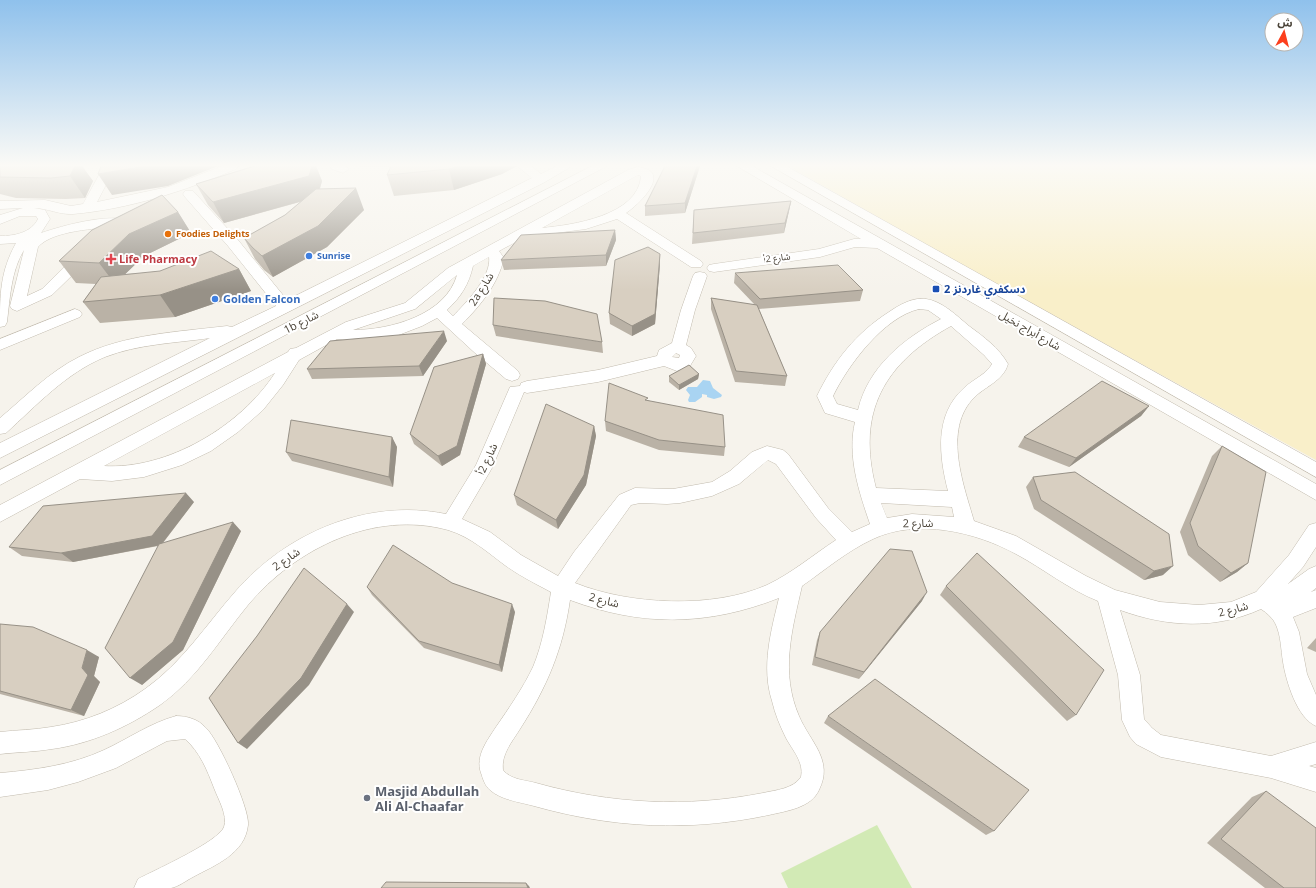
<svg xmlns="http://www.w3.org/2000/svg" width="1316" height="888" font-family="'Open Sans','Noto Sans Arabic',sans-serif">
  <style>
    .green { fill: #d2eab5 }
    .sand { fill: #f9efc9 }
    .water { fill: #a9d4f2 }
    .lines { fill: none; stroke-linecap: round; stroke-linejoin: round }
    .minor-casing { stroke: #c2bbae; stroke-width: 1 }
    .minor { fill: #fff; fill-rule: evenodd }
    .wall { fill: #bab2a6 }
    .shaded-wall { fill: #979187 }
    .building { fill: #d8cfc1; stroke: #979187 }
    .food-dot { fill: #e8710a; stroke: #fff; stroke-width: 1.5 }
    .shop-dot { fill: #3f7fe0; stroke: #fff; stroke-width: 1.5 }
    .health-dot { fill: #e0444e; stroke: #fff; stroke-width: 1.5 }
    .transit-dot { fill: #1a4fb4; stroke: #fff; stroke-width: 1.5 }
    .worship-dot { fill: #6b7280; stroke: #fff; stroke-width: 1.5 }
    .labels { text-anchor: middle; stroke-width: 4; stroke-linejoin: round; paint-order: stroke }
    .far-food-label { font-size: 9px; font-weight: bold; fill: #c56008; stroke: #fff; text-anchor: start }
    .far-shop-label { font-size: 9px; font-weight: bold; fill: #366cbe; stroke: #fff; text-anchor: start }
    .far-street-label { font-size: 9px; fill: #4b4439; stroke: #fff }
    .health-label { font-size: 11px; font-weight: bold; fill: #be3a42; stroke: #fff; text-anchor: start }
    .street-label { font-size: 11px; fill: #4b4439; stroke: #fff }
    .transit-label { font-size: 11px; font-weight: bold; fill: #164399; stroke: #fff; text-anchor: start }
    .shop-label { font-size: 11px; font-weight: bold; fill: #366cbe; stroke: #fff; text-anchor: start }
    .near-worship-label { font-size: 13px; font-weight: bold; fill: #5b616d; stroke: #fff; text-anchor: start }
  </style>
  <rect width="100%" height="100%" fill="#f6f3ec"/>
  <path class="green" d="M877 825 912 888H788L781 873Z"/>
  <path class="sand" d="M788 166H1316V460L973 271Z"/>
  <path class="water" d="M703 380 710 381 713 388 722 395 721 397 714 399 707 397V395L702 394V397L695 402H689L688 400 690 395 686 390 688 387H697Z"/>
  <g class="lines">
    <defs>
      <path id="minor" d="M104 166H116L97 202 168 187 222 166H238L236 169C185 191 129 209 73 214 60 215 47 208 34 208L45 210 50 219 41 233C65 225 105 214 130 220L133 226 95 253 52 295 17 311 12 309 10 306 24 250C11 271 10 298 7 322L5 326 0 327C0 294 0 272 16 243L0 244V236C14 236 31 233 38 219L36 216H20L0 224V215L23 208 0 209V201L45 200 71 206 83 204ZM118 226 85 247 42 289 27 296 38 247C53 230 97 229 118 226Z
        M330 166H346L349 169 343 173 332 169Z
        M517 166H531L541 174 557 166H572L545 182 0 458V443L210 338C176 343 138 344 105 357 66 373 37 405 6 433L0 434V418C25 397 49 372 79 357 124 334 178 332 227 326L232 327 276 306 228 246 185 197 183 194 185 191H193L238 240 287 300 532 178Z
        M592 166H607L0 485V470Z
        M737 166H752L1316 484V500L877 248 855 247 820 257 714 272 709 271 707 268 709 265 714 264 819 249 854 239H861Z
        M771 166H786L1316 462V477Z
        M638 167C642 168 650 169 652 173 660 185 634 208 626 213L701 261 703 264 701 267H691L617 219 586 229 525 237 499 251 504 258C498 284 481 305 462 324L518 371 520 375 518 379 512 381 506 379 475 353 437 318 422 326 396 336 374 340 354 341 337 339 299 360 283 385 263 410 238 432 211 451 182 465 144 477 112 481 80 479 0 522V505L288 352 290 349 296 348 346 322 405 303 448 268 628 170ZM638 175 641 176C638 216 572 225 542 228ZM489 257C492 276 466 303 453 316L447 310C461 297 469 284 473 266ZM457 275C446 315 390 330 353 330L415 309ZM275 373C241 426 167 470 104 466Z
        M700 272 705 273 707 276 695 310 686 345 691 348 696 356 690 366 677 371 664 366 598 382 527 393 524 392 492 468 462 519 490 532 521 555 558 576 574 552 619 495 635 488 673 489 712 482 730 471 752 452 767 446 783 450 788 454 828 508 852 532 870 524C859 492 847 456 855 422L825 413 817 396C834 361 856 333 889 312 899 305 913 297 926 299 942 301 957 316 969 326 984 337 999 348 1008 364 1004 379 989 385 978 394 941 425 963 483 974 521L1016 536 1086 576 1115 590 1160 602 1199 605 1231 602 1256 592 1289 555 1309 525 1316 523V547L1303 567 1288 584 1309 569 1316 566V588L1311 592 1316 590V608L1293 617 1299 632 1307 674 1316 695V726C1297 718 1286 681 1283 662 1281 650 1281 636 1276 625 1273 618 1267 613 1261 609 1215 630 1167 627 1120 610L1140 675 1144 719 1152 728 1161 735 1271 756 1316 742V764L1309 766 1316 768V792L1271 778 1161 757 1136 744 1130 737 1122 720 1118 675 1098 601C1068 589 1044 569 1016 554 976 532 917 518 873 539 847 551 825 570 802 586 792 630 780 672 799 716 810 742 834 760 819 790 811 808 786 811 769 815 689 832 612 828 534 806 520 802 501 800 490 790 485 786 483 779 481 773 475 756 487 741 496 727 509 708 523 688 533 667 543 643 547 617 551 592 536 584 520 576 506 566 487 552 471 537 448 530 374 510 296 548 248 605 220 639 197 679 160 705 128 727 90 744 52 749 35 752 17 752 0 754V732C17 730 34 730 51 727 85 722 117 709 145 689 182 663 206 625 235 592 286 533 367 498 446 514L476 465 510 387 520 386 521 383 527 381 598 370 657 356 659 350 672 343 681 310 693 276 695 273ZM919 309 928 310 941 319C904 338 868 367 858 410L837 404 833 396C848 365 884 317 919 309ZM951 326 984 355 992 364C987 374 972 380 964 388 934 415 939 456 948 491L876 488C856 412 884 363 951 326ZM676 353 680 355 679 358 672 357ZM768 460 776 464 816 518 836 540C813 555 792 573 767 585 713 609 630 605 575 583L631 505 640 503 667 504 680 503 712 496 739 484ZM881 503 952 507 954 517 912 514 887 518ZM779 598C771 631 761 667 772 701 775 714 780 726 786 738 793 751 804 762 801 777 793 789 776 790 763 793 687 808 611 804 536 783 525 780 511 780 503 770 501 754 512 742 520 729 547 687 563 649 570 600 642 627 708 626 779 598Z
        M75 309 80 311 82 314 80 317 0 350V339Z
        M176 716C187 716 198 719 206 728 218 739 250 809 248 825 245 854 215 865 193 877 187 880 178 887 171 888 159 888 146 888 134 888L138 879C155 870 218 842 224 827 228 815 218 799 214 788 207 770 200 752 185 739L167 741 116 768 78 782 48 790 0 797V773C35 770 72 765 104 750 128 739 150 723 176 716Z"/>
    </defs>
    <use href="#minor" class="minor-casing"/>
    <use href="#minor" class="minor"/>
  </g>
  <path class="wall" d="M0 166H82L93 181 85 198 66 199 16 198 0 194Z
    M253 166H316L322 181 320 189 364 210 327 247 273 277 264 270 255 259 244 238 285 215 300 202 224 223 208 205 196 184Z
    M355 166H390L389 167Z
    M391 166H517L502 174 454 190 394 196 387 175Z
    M700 166 685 213 645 216V206Z
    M791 201 789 211 784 233 692 244 694 210Z
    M178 212 191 233 144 256 125 274 239 269 251 291 175 317 100 323 83 302 96 284 76 283 59 261Z
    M615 230 616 240 606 266 504 270 501 260Z
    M660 254V264L655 324 632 336 610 324 609 313Z
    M735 273 863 290 860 301 759 309 787 376 785 386 735 382 711 309V298L755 305 734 283Z
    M493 325 602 342 603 353 496 336Z
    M447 341 423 376 312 379 307 369Z
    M483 354 486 364 460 455 442 466 414 444 410 434Z
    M699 374 698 379 679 390 669 382V376Z
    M648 400 725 447 724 456 659 450 606 431 605 421Z
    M1149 406 1141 416 1069 467 1018 447 1024 437Z
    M594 426 596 436 586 485 558 529 517 505 514 495Z
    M392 437 397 447 393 487 292 461 286 452Z
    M1222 446 1248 563 1237 572 1220 582 1188 555 1180 532 1212 456Z
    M1033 477 1163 575 1144 580 1034 509 1026 487Z
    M194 502 163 543 241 531 183 650 142 685 158 546 73 562 22 556 9 547Z
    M452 583 515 612 502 672 424 648 372 595 367 587Z
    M946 586 1076 715 1067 721 940 595Z
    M922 601 859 679 812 665 817 640 820 632Z
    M0 624 99 657 94 676 100 682 84 716 0 694Z
    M1316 638V652L1307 648Z
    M828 716 994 831 986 835 824 723Z
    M1266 791 1316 888H1265L1207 843 1252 797Z"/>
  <path class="shaded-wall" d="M75 166H82L93 181 85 198 70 176Z
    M146 166H218L168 186 112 195 98 174Z
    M312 166H316L322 181 317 197 224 223 213 202Z
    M458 166H517L502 174 454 190 449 169Z
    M697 166H700L685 213V203Z
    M356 188 364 210 327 247 273 277 262 256Z
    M791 201 789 211 784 233 785 223Z
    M178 212 191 233 144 256 115 284 99 263 129 234Z
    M615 230 616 240 606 266V255Z
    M660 254V264L655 324 632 336V326Z
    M239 269 251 291 175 317 160 295Z
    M444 331 447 341 423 376 419 366Z
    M483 354 486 364 460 455 442 466 438 456Z
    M699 374 698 379 679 390V385Z
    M1149 406 1141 416 1069 467 1076 458Z
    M594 426 596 436 586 485 558 529 556 520Z
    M392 437 397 447 393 487 389 477Z
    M186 493 194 502 161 545 73 562 61 553Z
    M233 522 241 531 183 650 142 685 130 678Z
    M1248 563 1237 572 1220 582 1231 573Z
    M1173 566 1163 575 1144 580 1154 571Z
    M927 592 922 601 859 679 864 672Z
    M347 604 354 612 309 685 247 749 238 743Z
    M512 604 515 612 502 672 499 665Z
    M87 650 99 657 94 676 100 682 84 716 71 710Z
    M526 883 529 886 530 888H528Z"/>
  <path class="building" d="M0 166H75L70 176 51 178 0 177Z
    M101 166H146L98 174Z
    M255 166H312L309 176 213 202 196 184Z
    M391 166H458L449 169 387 175Z
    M665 166H697L685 203 645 206Z
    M356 188 318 226 262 256 253 248 244 238 285 215 316 189Z
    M162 195 178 212 129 234 99 263 59 261 92 230Z
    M791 201 785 223 693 233 694 210Z
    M615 230 606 255 501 260 521 235Z
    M648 247 660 254 655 314 632 326 609 313 615 260Z
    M211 251 239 269 160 295 83 302 101 277 160 271Z
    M838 265 863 290 760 299 735 273Z
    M494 298 545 301 597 314 602 342 493 325Z
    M711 298 757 305 787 376 736 371Z
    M444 331 419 366 307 369 330 341Z
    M483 354 457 446 438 456 410 434 434 367Z
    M689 365 699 374 679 385 669 376Z
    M1102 381 1149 406 1076 458 1024 437Z
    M609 383 648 398 645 400 723 415 725 447 659 440 605 421Z
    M546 404 594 426 584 475 556 520 514 495Z
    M291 420 392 437 389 477 286 452Z
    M1222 446 1266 472 1248 563 1231 573 1198 546 1190 523Z
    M1075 472 1169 534 1173 566 1154 571 1041 500 1033 477Z
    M186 493 152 536 61 553 9 547 43 506Z
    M233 522 173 642 130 678 105 648 159 544Z
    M393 545 452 583 512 604 499 665 419 641 367 587Z
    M890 549 912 551 927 592 864 672 815 657 820 632Z
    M977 553 1104 670 1076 715 946 586Z
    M304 568 347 604 301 678 238 743 209 698 257 636Z
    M0 624 33 627 87 650 82 668 88 675 71 710 0 691Z
    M875 679 1029 790 994 831 828 716Z
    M1266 791 1316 828V888H1284L1221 839Z
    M386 882 526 883 528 888H381Z"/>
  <linearGradient id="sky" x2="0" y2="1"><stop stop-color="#8fc1ec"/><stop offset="0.57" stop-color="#fbfaf6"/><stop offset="1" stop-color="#fbfaf6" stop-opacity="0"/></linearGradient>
  <rect width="1316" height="290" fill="url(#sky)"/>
  <circle class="food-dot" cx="168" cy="234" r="4"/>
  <g class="shop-dot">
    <circle cx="309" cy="256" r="4"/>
    <circle cx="215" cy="299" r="4"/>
  </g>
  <path class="health-dot" d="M109 253h4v4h4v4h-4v4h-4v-4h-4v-4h4z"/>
  <rect class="transit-dot" x="932" y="285" width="8" height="8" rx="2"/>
  <circle class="worship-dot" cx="367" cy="798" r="4"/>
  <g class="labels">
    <g class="far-food-label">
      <text x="176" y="237">Foodies Delights</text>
    </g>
    <g class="far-shop-label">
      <text x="317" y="259">Sunrise</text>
    </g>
    <g class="far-street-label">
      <text transform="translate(777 258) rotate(-7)" y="3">شارع 2أ</text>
    </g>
    <g class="health-label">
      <text x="119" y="263">Life Pharmacy</text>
    </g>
    <g class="street-label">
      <text transform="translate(481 289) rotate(-58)" y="4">2a شارع</text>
      <text transform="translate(301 322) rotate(-27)" y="4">1b شارع</text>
      <text transform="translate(1030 330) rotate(30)" y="4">شارع أبراج نخيل</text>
      <text transform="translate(487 459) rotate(-65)" y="4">شارع 2أ</text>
      <text transform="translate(918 523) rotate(-1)" y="4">شارع 2</text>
      <text transform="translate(286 559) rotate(-35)" y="4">شارع 2</text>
      <text transform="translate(604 600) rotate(14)" y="4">شارع 2</text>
      <text transform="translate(1233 609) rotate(-15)" y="4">شارع 2</text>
    </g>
    <g class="transit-label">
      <text x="944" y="293">دسكفري غاردنز 2</text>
    </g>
    <g class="shop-label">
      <text x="223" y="303">Golden Falcon</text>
    </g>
    <g class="near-worship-label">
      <text x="375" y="796">Masjid Abdullah<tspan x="375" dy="15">Ali Al-Chaafar</tspan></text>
    </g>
  </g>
  <g transform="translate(1284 32) rotate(7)"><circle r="19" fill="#ffffff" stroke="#b7b4b0"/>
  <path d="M0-3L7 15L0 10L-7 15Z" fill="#fc3f1d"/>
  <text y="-6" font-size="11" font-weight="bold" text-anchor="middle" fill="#4b4439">ش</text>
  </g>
</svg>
